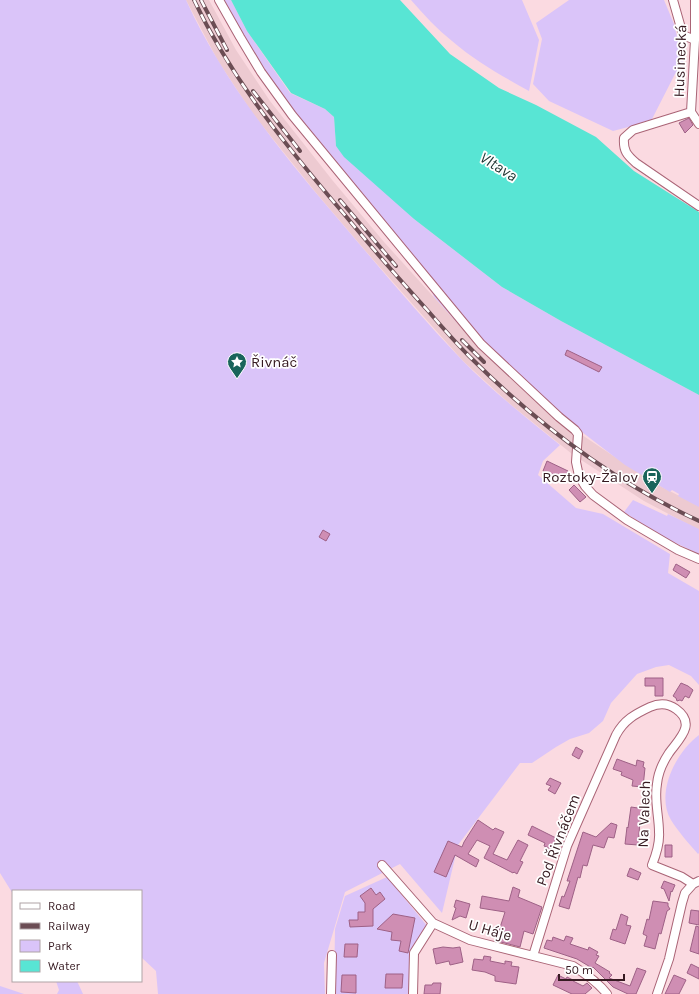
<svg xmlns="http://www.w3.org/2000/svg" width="699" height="994" font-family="Karla,sans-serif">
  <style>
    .built { fill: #edcad1 }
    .green { fill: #dac4f9 }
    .water { fill: #58e5d4 }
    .building { fill: #cf8eb3; stroke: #9e6186 }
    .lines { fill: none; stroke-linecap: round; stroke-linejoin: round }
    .minor-casing { stroke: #aa6476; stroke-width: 10 }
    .minor { stroke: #fff; stroke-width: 8 }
    .rail-casing { stroke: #6b4d54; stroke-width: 4 }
    .rail { stroke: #fff; stroke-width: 2.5; stroke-dasharray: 8; stroke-linecap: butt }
    .labels { text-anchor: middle; stroke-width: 3.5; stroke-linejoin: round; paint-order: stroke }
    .street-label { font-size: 15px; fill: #361a21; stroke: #fff }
    .poi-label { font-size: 15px; fill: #361a21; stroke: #fff; text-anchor: start }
    .water-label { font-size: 16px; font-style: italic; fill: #1d3532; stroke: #fff }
  </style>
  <rect width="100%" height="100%" fill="#fbdae1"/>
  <path class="built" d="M186 0H209L236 50 270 101 333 181 384 242 478 346 573 429 654 483 699 506V530L644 501 572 454 510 404 463 361 369 255 317 194 253 114 218 61Z"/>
  <path class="green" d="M0 0H186C222 79 277 147 333 213 375 262 417 313 462 360 492 391 527 418 560 445L543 461 538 475 576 508 603 514 670 554 668 573 699 591V685L691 676 669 665 656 667 637 674 611 703 603 721 589 733 570 739 556 747 532 763H520L458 845 442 913 400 864 345 892 324 963 325 994H158L156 971 141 957V891H13V894L0 873Z
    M221 0H231L247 31 290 93 325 109 334 117 336 146 414 219 502 287 561 321 699 395V507L678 496 679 494 672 490 670 492 625 465 582 432 573 429 478 346 434 297 427 278 296 115 262 71Z
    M411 0H522L539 40 529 91C502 76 475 61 452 41 437 29 424 15 411 0Z
    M569 0H664L674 24 684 65 675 74 651 121 613 131 549 101 533 84 542 39 536 23Z
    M633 500 667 516 668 514 699 529V554L663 537 624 512Z
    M699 735V853L698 854C690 845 677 830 671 820 655 793 676 752 699 735Z
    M387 877 428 927 410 959 409 994H334L335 929 345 896Z
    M56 981H77L83 994H57L59 990Z
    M0 986 24 994H0Z"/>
  <path class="water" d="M231 0H400L450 54 499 88 536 105 596 137 634 171 699 212V395L561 321 502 287 414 219 344 157 336 146 334 117 325 109 291 93 247 31Z"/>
  <path class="building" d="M689 118 693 125 685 133 679 123Z
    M567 350 602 367 599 372 565 355Z
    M547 461 568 471 565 478 556 474 555 475 552 474V476L543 471Z
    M574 485 586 497 580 502 569 490Z
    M323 530 330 534 326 541 319 537Z
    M676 564 690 572 686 578 673 570Z
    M645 678H663V696H655V686H645Z
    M681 683 688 686 693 690 689 698 685 696 682 701 680 700 677 701 676 698 673 696Z
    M576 747 583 751 579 759 572 755Z
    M617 759 636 766 637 760 644 762 643 767 645 768 643 787 632 786 633 780 621 775 622 772 613 769Z
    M550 778 561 783 555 794 548 790 551 786 546 784Z
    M631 807 645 809 643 822H640L638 845 625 844 627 827 628 828Z
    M478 820 493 830 495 828 504 832 493 854 507 860 518 840 528 845 520 861 523 862 517 874 514 872 513 873 484 858 490 846 477 840 468 854 479 860 476 867 455 855 446 877 434 872 448 841 462 847 464 842Z
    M611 823 617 825 614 838 608 837 604 848 593 845 587 866 583 865 580 878 578 877 569 909 559 906 562 896 564 897 570 881H567L583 832 596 837Z
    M532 826 556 838 551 849 544 846 545 843 528 835Z
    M665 845H672V857H665Z
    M630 868 641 873 638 880 627 876Z
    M664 881 675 885 672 892 671 891 669 901 664 889 661 888Z
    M513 887 520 890 518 897 542 907 533 934 524 931 520 947 497 941 498 934 505 912 480 908 482 896 509 901Z
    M371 888 376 895 380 892 385 899 373 909V926L350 927 349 920H358V912H365V903L360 896Z
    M456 900 470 904 466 918 460 916 452 920 456 908 454 907Z
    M653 901 668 903V906L670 909 667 911 661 934 659 933 655 949 644 946 647 936 643 934 647 919 649 920Z
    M691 910 699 911V925L689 923Z
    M393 914 415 918 408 953 399 951 401 941 391 940 392 932 377 929Z
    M621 914 628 917 626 925 631 926 625 944 610 939 613 929 616 930Z
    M696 926 699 927V954L690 951Z
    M566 936 573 938 570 944 588 950 589 947 598 952 596 955 599 956 595 963 610 972 609 973 612 975 609 978 630 986 637 968 646 971 636 994H628L613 987 593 967 592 968 577 959 544 948 547 940 552 941 553 937 564 941Z
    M345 944H358L357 957H344Z
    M443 947 453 948 460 947 463 962 450 965 449 961 436 964 433 949Z
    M484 956 491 957 490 961 505 964V961L512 962 511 966 519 967 516 984 495 981V976L485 972 472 970 474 959 483 960Z
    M691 964 699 968V979L687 973Z
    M386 974H403L402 988H385Z
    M342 975H356V993L341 992Z
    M558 975 566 979 567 977 573 980V981L583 986 587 983 592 988 585 994H572L553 985Z
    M674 975 686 980 679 994H665Z
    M433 983H441L440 994H424L425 985H432Z"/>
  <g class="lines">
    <defs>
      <path id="minor" d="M219 0 240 37 261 72 292 115 424 275 481 344 559 417 575 430 578 434 576 462 579 476 585 486 593 495 627 520 678 550 699 559
        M673 0 683 35 695 40
        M695 0V40L691 112 633 130 624 138C623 151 627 155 636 163L699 206
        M691 112 699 124
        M382 865 433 923 470 940 573 966C586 974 598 982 607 994
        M533 956 567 846 616 735C624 720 635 714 650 707 659 703 668 703 676 709 697 724 679 739 669 753 663 762 658 773 657 784 654 800 659 816 659 832 660 844 656 855 652 865L682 877 693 884
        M331 994 332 955
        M413 994 414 953 433 923
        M657 994 669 959 682 903 685 893 693 884 699 881"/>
    </defs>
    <use href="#minor" class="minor-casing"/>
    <use href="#minor" class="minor"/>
    <defs>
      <path id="rail" d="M194 0C232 80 287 147 344 214 372 248 400 280 429 312 442 327 455 342 469 356 536 423 613 481 699 521
        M201 0 227 50
        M253 91 300 151
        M340 200 396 266
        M462 340 484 362"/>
    </defs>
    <use href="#rail" class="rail-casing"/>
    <use href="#rail" class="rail"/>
  </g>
  <defs>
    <symbol id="sight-pin" viewBox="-11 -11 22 30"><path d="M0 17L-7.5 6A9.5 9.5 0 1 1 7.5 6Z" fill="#19645b" stroke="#fff"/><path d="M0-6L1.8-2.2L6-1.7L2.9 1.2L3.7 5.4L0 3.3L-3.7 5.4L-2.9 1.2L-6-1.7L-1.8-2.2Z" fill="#fff"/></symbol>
    <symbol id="station-pin" viewBox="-11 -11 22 30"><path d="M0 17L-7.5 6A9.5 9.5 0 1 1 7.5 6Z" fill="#19645b" stroke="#fff"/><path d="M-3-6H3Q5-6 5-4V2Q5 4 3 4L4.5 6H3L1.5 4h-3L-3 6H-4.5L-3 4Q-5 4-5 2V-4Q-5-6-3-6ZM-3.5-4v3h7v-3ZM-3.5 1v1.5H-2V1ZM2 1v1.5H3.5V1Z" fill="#fff"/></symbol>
  </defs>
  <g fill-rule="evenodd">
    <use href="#sight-pin" x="226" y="351" width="22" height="30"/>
    <use href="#station-pin" x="641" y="466" width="22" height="30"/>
  </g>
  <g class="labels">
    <g class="street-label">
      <text transform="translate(680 61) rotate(-88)" y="5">Husinecká</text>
      <text transform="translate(644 814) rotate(-88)" y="5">Na Valech</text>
      <text transform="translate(558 840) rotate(-69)" y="5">Pod Řivnáčem</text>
      <text transform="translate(490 930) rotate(16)" y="5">U Háje</text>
    </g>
    <g class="poi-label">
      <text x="251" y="367">Řivnáč</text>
      <text x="638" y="482" text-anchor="end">Roztoky-Žalov</text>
    </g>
    <g class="water-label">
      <text transform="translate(499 166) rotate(32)" y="6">Vltava</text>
    </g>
  </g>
  <rect x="12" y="890" width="130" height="92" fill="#ffffff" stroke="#afa3a6"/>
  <rect x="20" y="903" width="20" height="6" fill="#ffffff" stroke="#afa3a6"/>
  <text x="48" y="910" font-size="12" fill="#361a21">Road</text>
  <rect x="20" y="923" width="20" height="6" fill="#6b4d54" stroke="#afa3a6"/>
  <text x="48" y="930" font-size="12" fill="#361a21">Railway</text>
  <rect x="20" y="940" width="20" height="12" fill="#dac4f9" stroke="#afa3a6"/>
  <text x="48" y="950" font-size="12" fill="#361a21">Park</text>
  <rect x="20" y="960" width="20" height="12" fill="#58e5d4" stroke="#afa3a6"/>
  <text x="48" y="970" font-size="12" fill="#361a21">Water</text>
  <path d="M559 974v6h65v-6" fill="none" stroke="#361a21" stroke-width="2"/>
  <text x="565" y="974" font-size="12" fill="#361a21" stroke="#ffffff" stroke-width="3" paint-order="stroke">50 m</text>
</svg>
